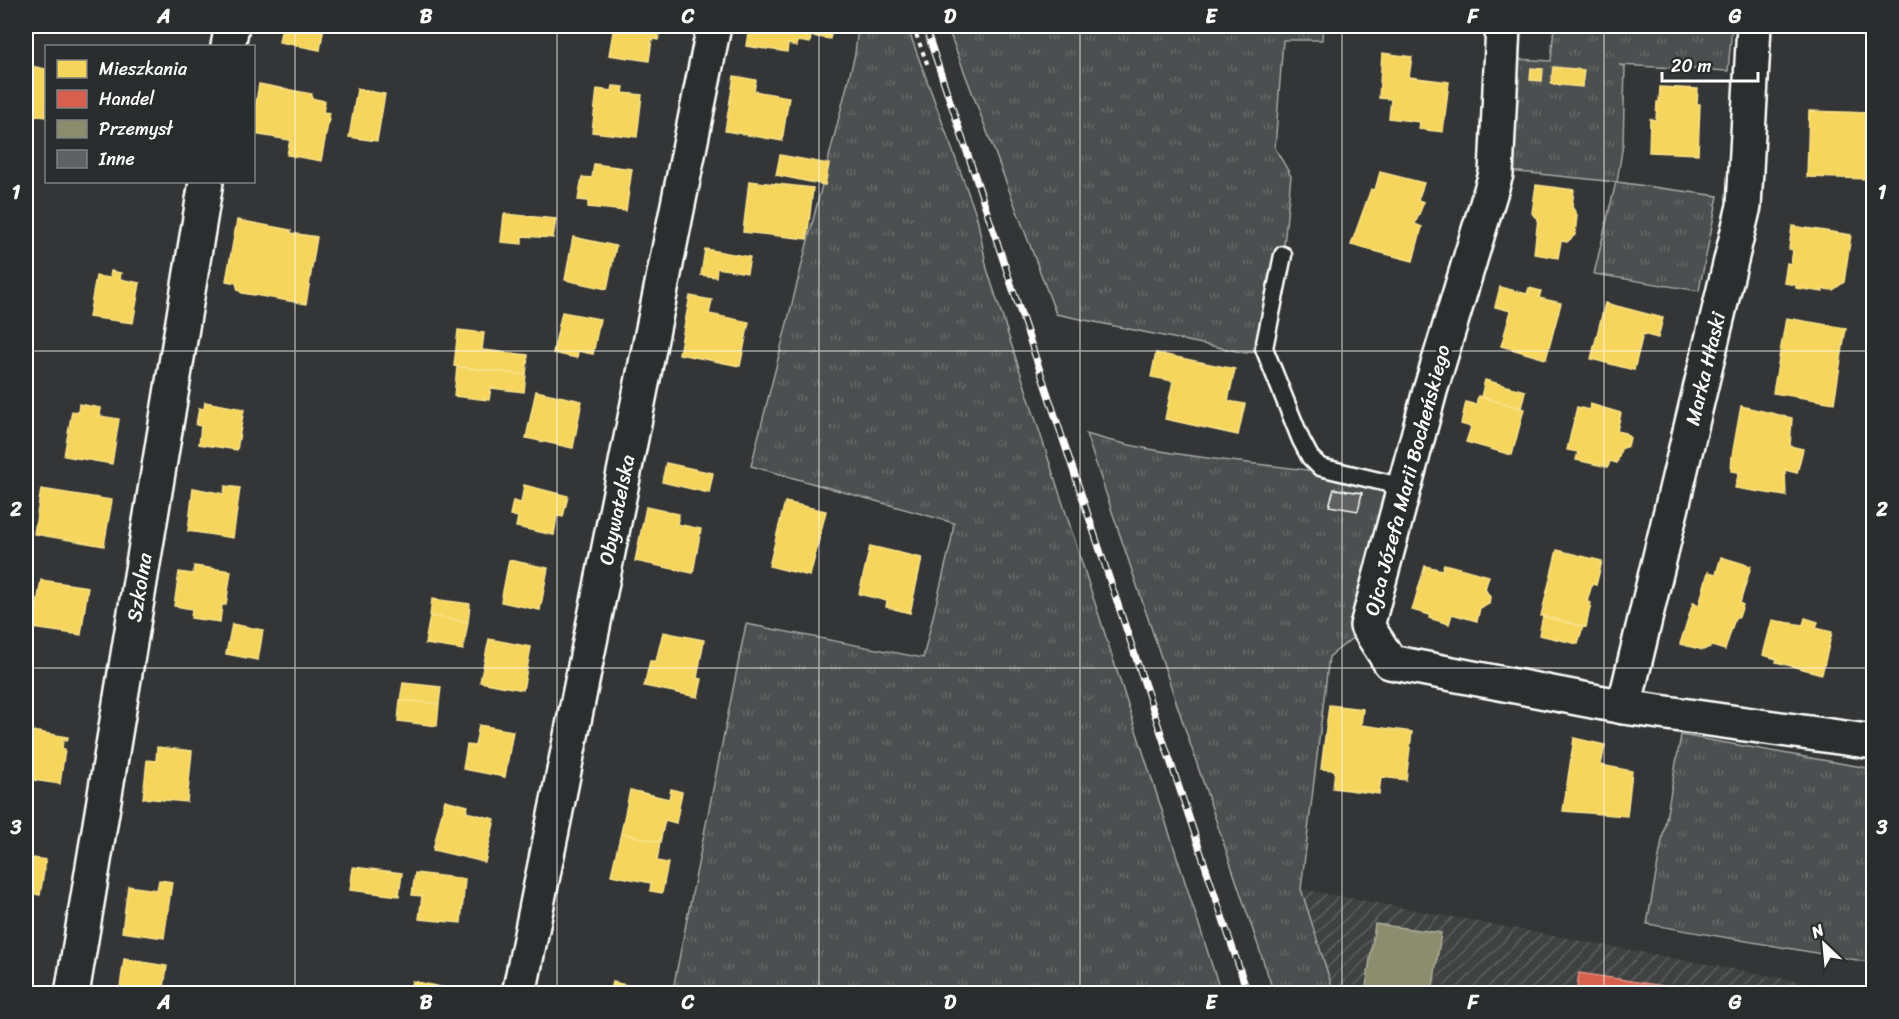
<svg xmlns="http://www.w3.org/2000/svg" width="1899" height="1019" font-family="Sriracha,sans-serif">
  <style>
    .industrial { fill: url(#industrial-furrows) }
    .grass { fill: url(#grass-tufts); stroke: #a6a7a8; stroke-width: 1.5 }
    .homes { fill: #f6d55c; stroke: #f9e28d; stroke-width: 1.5 }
    .shops { fill: #d6604d; stroke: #e29082; stroke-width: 1.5 }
    .industry { fill: #8c8c6e; stroke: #aeae9a; stroke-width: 1.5 }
    .building { fill: #5f6162; stroke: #fff; stroke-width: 1.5 }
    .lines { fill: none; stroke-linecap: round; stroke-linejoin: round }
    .service-casing { stroke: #fff; stroke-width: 21 }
    .minor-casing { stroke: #fff; stroke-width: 38 }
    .path { stroke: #fff; stroke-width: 4; stroke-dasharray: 4.5 4.5; stroke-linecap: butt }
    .service { stroke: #2a2d2e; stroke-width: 16 }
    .minor { stroke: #2a2d2e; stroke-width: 33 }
    .rail-casing { stroke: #fff; stroke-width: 7 }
    .rail { stroke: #2a2d2e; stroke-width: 4.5; stroke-dasharray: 14; stroke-linecap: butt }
    .grid { fill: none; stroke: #fff; stroke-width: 1.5; stroke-opacity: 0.55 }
    .labels { text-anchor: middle; stroke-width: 6; stroke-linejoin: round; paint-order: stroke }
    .street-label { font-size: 20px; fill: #fff; stroke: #2a2d2e }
    .neatline { fill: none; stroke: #fff; stroke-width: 2 }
    .grid-label { font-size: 20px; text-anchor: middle; font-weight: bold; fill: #fff }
  </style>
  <defs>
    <pattern id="industrial-furrows" width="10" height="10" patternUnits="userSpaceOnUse" patternTransform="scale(1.5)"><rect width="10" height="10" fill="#404243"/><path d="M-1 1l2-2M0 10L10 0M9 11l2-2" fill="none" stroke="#5d5e5f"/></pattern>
    <pattern id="grass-tufts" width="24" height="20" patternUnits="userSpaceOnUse" patternTransform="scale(1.5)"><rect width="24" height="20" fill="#4c4f50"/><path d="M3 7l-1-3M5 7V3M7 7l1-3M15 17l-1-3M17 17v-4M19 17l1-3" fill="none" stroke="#67696a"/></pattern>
  </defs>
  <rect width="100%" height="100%" fill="#333536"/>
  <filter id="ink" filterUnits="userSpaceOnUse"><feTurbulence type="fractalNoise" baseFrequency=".0167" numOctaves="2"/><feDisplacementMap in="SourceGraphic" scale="12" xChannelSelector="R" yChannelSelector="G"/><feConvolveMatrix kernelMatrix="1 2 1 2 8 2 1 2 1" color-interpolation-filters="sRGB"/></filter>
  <g filter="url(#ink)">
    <path class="industrial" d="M1301 889 1409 909 1862 993H1334Z"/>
    <path class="grass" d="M858 26H907L977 217 987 269 1221 993 672 994 746 624 923 658 951 542 954 523 751 466 855 54Z
      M947 26H1323L1322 40H1283L1275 148 1291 176 1283 255 1264 348 1246 353 1056 314Z
      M1554 26H1732L1728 71 1619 65 1625 66 1623 144 1617 182 1718 196 1699 291 1594 274 1616 182 1509 171 1515 59 1551 61Z
      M1086 434C1190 465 1300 462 1404 487L1367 626 1329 657 1301 889 1334 993H1274Z
      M1681 735 1873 769 1874 933 1868 962 1647 924Z"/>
    <path class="homes" d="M145 26H183L182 31Z
      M282 26H324L320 50 279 42Z
      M614 26H661L658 40 652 39 649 61 609 55Z
      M749 26H833L830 39 811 36 810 43 798 41 797 46 788 44 787 52 746 46Z
      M1382 53 1412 57 1409 77 1449 82 1443 132 1419 129 1420 122 1389 118 1391 99 1379 98Z
      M26 65 46 69V117L26 114Z
      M1553 67 1584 70 1582 87 1551 84Z
      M1531 68 1543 69 1542 81 1530 80Z
      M734 76 756 80 754 91 789 97 782 141 725 131Z
      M259 84 312 94 311 98 325 101 323 112 330 113 321 161 287 155 290 140 254 134V114Z
      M613 86 624 87 623 93 642 95 637 137 592 132 597 89 612 91Z
      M1660 87 1698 89 1697 104H1700L1698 154 1649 152 1650 119 1656 120 1657 102H1659Z
      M357 89 385 94 377 141 349 137Z
      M1809 111 1873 113 1871 179 1807 177Z
      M780 155 829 164 825 185 776 175Z
      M594 164 632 169 626 211 588 207V201L578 200 582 177 592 178Z
      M1380 172 1424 183 1418 200 1424 202 1415 224 1422 227 1413 261 1351 245 1371 189 1375 190Z
      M749 181 813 188 807 239 743 232Z
      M1536 185 1574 190 1572 207 1577 215 1575 235 1567 242 1561 241 1558 258 1534 254 1538 218 1535 217 1532 213Z
      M504 214 556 219 553 238 522 236V244L501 242Z
      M237 220 291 230V233L317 237 306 304 242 293 238 290 236 283 226 281Z
      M1792 226 1851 235 1844 282 1833 290 1823 289V292L1796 288V285L1784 283 1787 263 1791 264 1793 250 1789 249Z
      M573 237 616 246 607 289 565 280Z
      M705 249 750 257 747 273 717 268 716 277 701 275Z
      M111 271 121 273 120 279 140 283 133 323 89 317 96 276 110 278Z
      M1500 287 1527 294 1529 288 1541 291 1539 298 1561 303 1546 359 1501 346 1511 311 1495 307Z
      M690 296 712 300 709 314 749 322 740 366 679 354Z
      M1605 303 1663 318 1658 338 1643 334 1634 370 1591 359Z
      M562 312 600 319 593 354 578 351 577 358 553 353Z
      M1786 318 1846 328 1834 403 1773 393Z
      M458 330 484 333 482 350 528 355 526 375 454 366Z
      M1156 353 1235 369 1228 401 1245 404 1238 435 1165 419 1173 381 1151 377Z
      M457 367 526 375 524 392 491 388 489 400 454 396Z
      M1485 380 1525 391 1521 408 1481 397Z
      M536 391 582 401 573 448 526 438Z
      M1478 396 1524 409 1512 455 1466 442 1471 427 1461 424 1466 402 1476 405Z
      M205 402 244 409 237 450 199 444 201 426 196 425 199 408 204 409Z
      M79 404 101 408 100 416 119 419 112 464 64 456 72 411 78 412Z
      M1590 404 1621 413 1617 431 1625 433 1630 438 1628 446 1621 449 1617 463 1610 461 1608 467 1576 460 1578 452 1567 450 1577 407 1589 410Z
      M1741 406 1792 418 1790 446 1803 449 1797 473 1785 470 1786 496 1735 488 1739 472 1731 471 1732 456Z
      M666 463 713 473 709 493 662 482Z
      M524 485 568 496 563 517 557 516 554 535 516 527 518 517 510 515 513 501 521 503Z
      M225 486 240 488 233 538 188 531 193 488 224 494Z
      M41 489 112 500 104 546 34 534Z
      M785 502 826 511 810 576 769 566Z
      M646 507 679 514 677 524 701 529 693 573 635 561Z
      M870 546 922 558 910 613 886 607 887 601 859 594Z
      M1557 550 1602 561 1596 585 1592 584 1587 602 1591 603 1586 627 1541 616Z
      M1721 557 1751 566 1740 603 1743 605 1739 617 1735 618 1725 650 1712 646 1703 650 1680 644 1693 603 1699 605 1708 572 1716 574Z
      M509 560 548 568 540 610 501 602Z
      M1444 564 1489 576 1485 589 1490 597 1489 604 1480 608 1477 621 1452 614 1449 624 1429 618 1430 615 1412 610 1425 566 1442 570Z
      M194 566 231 571 226 605H222L220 622 191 618 192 609 174 606 179 572 193 574Z
      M41 580 88 587 81 635 33 628Z
      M432 599 470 604 468 622 430 616Z
      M430 616 468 622 463 650 425 644Z
      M1543 616 1583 626 1578 644 1539 635Z
      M1805 618 1818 622 1816 628 1832 632 1822 674 1776 662 1777 659 1763 655 1772 620 1803 625Z
      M232 624 263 630 258 660 226 654Z
      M663 632 704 640 697 678 702 679 698 697 644 686 650 661H656Z
      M489 639 531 647 523 690 480 682Z
      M403 683 441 687 439 704 400 700Z
      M400 700 439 704 437 726 398 721Z
      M1329 705 1363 709 1361 725 1412 732 1406 780 1381 777 1379 794 1333 788 1335 770 1321 769Z
      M479 725 513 731 505 777 463 769 467 745 475 746Z
      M26 730 68 737 67 741 63 740 62 749H65L60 784 26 779Z
      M1574 738 1605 745 1601 765 1632 771 1627 816 1563 811Z
      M157 747 192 751 187 802 143 798 147 760 156 761Z
      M671 789 682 792 676 823 665 820 660 842 621 833 630 790 669 799Z
      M445 800 468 806 466 812 495 819 485 862 433 850Z
      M621 833 660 842 657 861 668 863 662 893 650 891 651 883 611 875Z
      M26 857 46 860 40 895 26 892Z
      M353 867 402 873 399 896 350 890Z
      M415 873 465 879 461 923 419 919 422 896 412 895Z
      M159 880 172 882 164 938 122 932 128 886 157 890Z
      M26 943 32 945 26 982Z
      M124 959 167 966 163 994H119Z
      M412 981 460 991 459 994H409Z
      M613 982 639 988V990L653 994H610Z"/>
    <path class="shops" d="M1579 973 1715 994H1576Z"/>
    <path class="industry" d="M1375 924 1441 933 1432 994H1365Z"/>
    <path class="building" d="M1334 489 1362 493 1358 511 1329 506Z"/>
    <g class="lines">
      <defs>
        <path id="service" d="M1283 255 1264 348 1301 440 1310 457 1320 467 1404 487"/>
        <g id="minor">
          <path d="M1503 26 1496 174 1430 391 1367 626 1390 662 1624 707 1874 742"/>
          <path d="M228 46 232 26"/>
          <path id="s1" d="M1624 707 1744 206 1754 26"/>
          <path id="s2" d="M72 994 206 182"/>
          <path id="s3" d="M519 994 714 26"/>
        </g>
      </defs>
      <use href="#service" class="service-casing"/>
      <use href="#minor" class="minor-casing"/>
      <path class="path" d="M913 26 928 66"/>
      <use href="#service" class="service"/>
      <use href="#minor" class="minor"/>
      <defs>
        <path id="rail" d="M925 26 1248 994"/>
      </defs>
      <use href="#rail" class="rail-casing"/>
      <use href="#rail" class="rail"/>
    </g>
  </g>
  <path class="grid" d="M295 26V994M557 26V994M819 26V994M1080 26V994M1342 26V994M1604 26V994M26 351H1874M26 668H1874"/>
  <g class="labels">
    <g class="street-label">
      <text dy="7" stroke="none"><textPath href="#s1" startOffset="348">Marka Hłaski</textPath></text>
      <text transform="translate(1407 480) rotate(-75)" y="7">Ojca Józefa Marii Bocheńskiego</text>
      <text dy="7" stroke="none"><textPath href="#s3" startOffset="494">Obywatelska</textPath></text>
      <text dy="7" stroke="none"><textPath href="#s2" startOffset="412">Szkolna</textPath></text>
    </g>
  </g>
  <rect width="1899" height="1019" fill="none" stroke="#2a2d2e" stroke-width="66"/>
  <rect x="45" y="45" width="210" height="138" fill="#2a2d2e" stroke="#7f8182" stroke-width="1.5"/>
  <rect x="57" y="60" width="30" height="18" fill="#f6d55c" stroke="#7f8182" stroke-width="1.5"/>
  <text x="99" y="75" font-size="18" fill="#ffffff">Mieszkania</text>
  <rect x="57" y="90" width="30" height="18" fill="#d6604d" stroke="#7f8182" stroke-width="1.5"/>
  <text x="99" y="105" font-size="18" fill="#ffffff">Handel</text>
  <rect x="57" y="120" width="30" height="18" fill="#8c8c6e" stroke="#7f8182" stroke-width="1.5"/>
  <text x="99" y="135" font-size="18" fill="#ffffff">Przemysł</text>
  <rect x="57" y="150" width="30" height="18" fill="#5f6162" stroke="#7f8182" stroke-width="1.5"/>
  <text x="99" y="165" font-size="18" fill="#ffffff">Inne</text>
  <g transform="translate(1824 944) rotate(334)" stroke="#2a2d2e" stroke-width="4.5" paint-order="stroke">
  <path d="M0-4.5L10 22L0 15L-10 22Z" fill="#ffffff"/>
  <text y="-9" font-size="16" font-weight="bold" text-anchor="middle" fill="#ffffff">N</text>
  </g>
  <path d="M1662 72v9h96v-9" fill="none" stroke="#ffffff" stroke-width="3"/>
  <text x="1671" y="72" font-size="18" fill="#ffffff" stroke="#2a2d2e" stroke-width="4.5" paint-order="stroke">20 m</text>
  <rect x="33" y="33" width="1833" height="953" class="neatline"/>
  <g class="grid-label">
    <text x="164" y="23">A</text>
    <text x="426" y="23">B</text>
    <text x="688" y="23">C</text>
    <text x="950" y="23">D</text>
    <text x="1211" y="23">E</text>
    <text x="1473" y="23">F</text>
    <text x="1735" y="23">G</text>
    <text x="16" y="199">1</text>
    <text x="1882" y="199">1</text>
    <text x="16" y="516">2</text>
    <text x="1882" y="516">2</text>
    <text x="16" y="834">3</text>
    <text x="1882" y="834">3</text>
    <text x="164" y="1009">A</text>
    <text x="426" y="1009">B</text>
    <text x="688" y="1009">C</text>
    <text x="950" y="1009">D</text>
    <text x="1211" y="1009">E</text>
    <text x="1473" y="1009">F</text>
    <text x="1735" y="1009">G</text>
  </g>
</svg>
